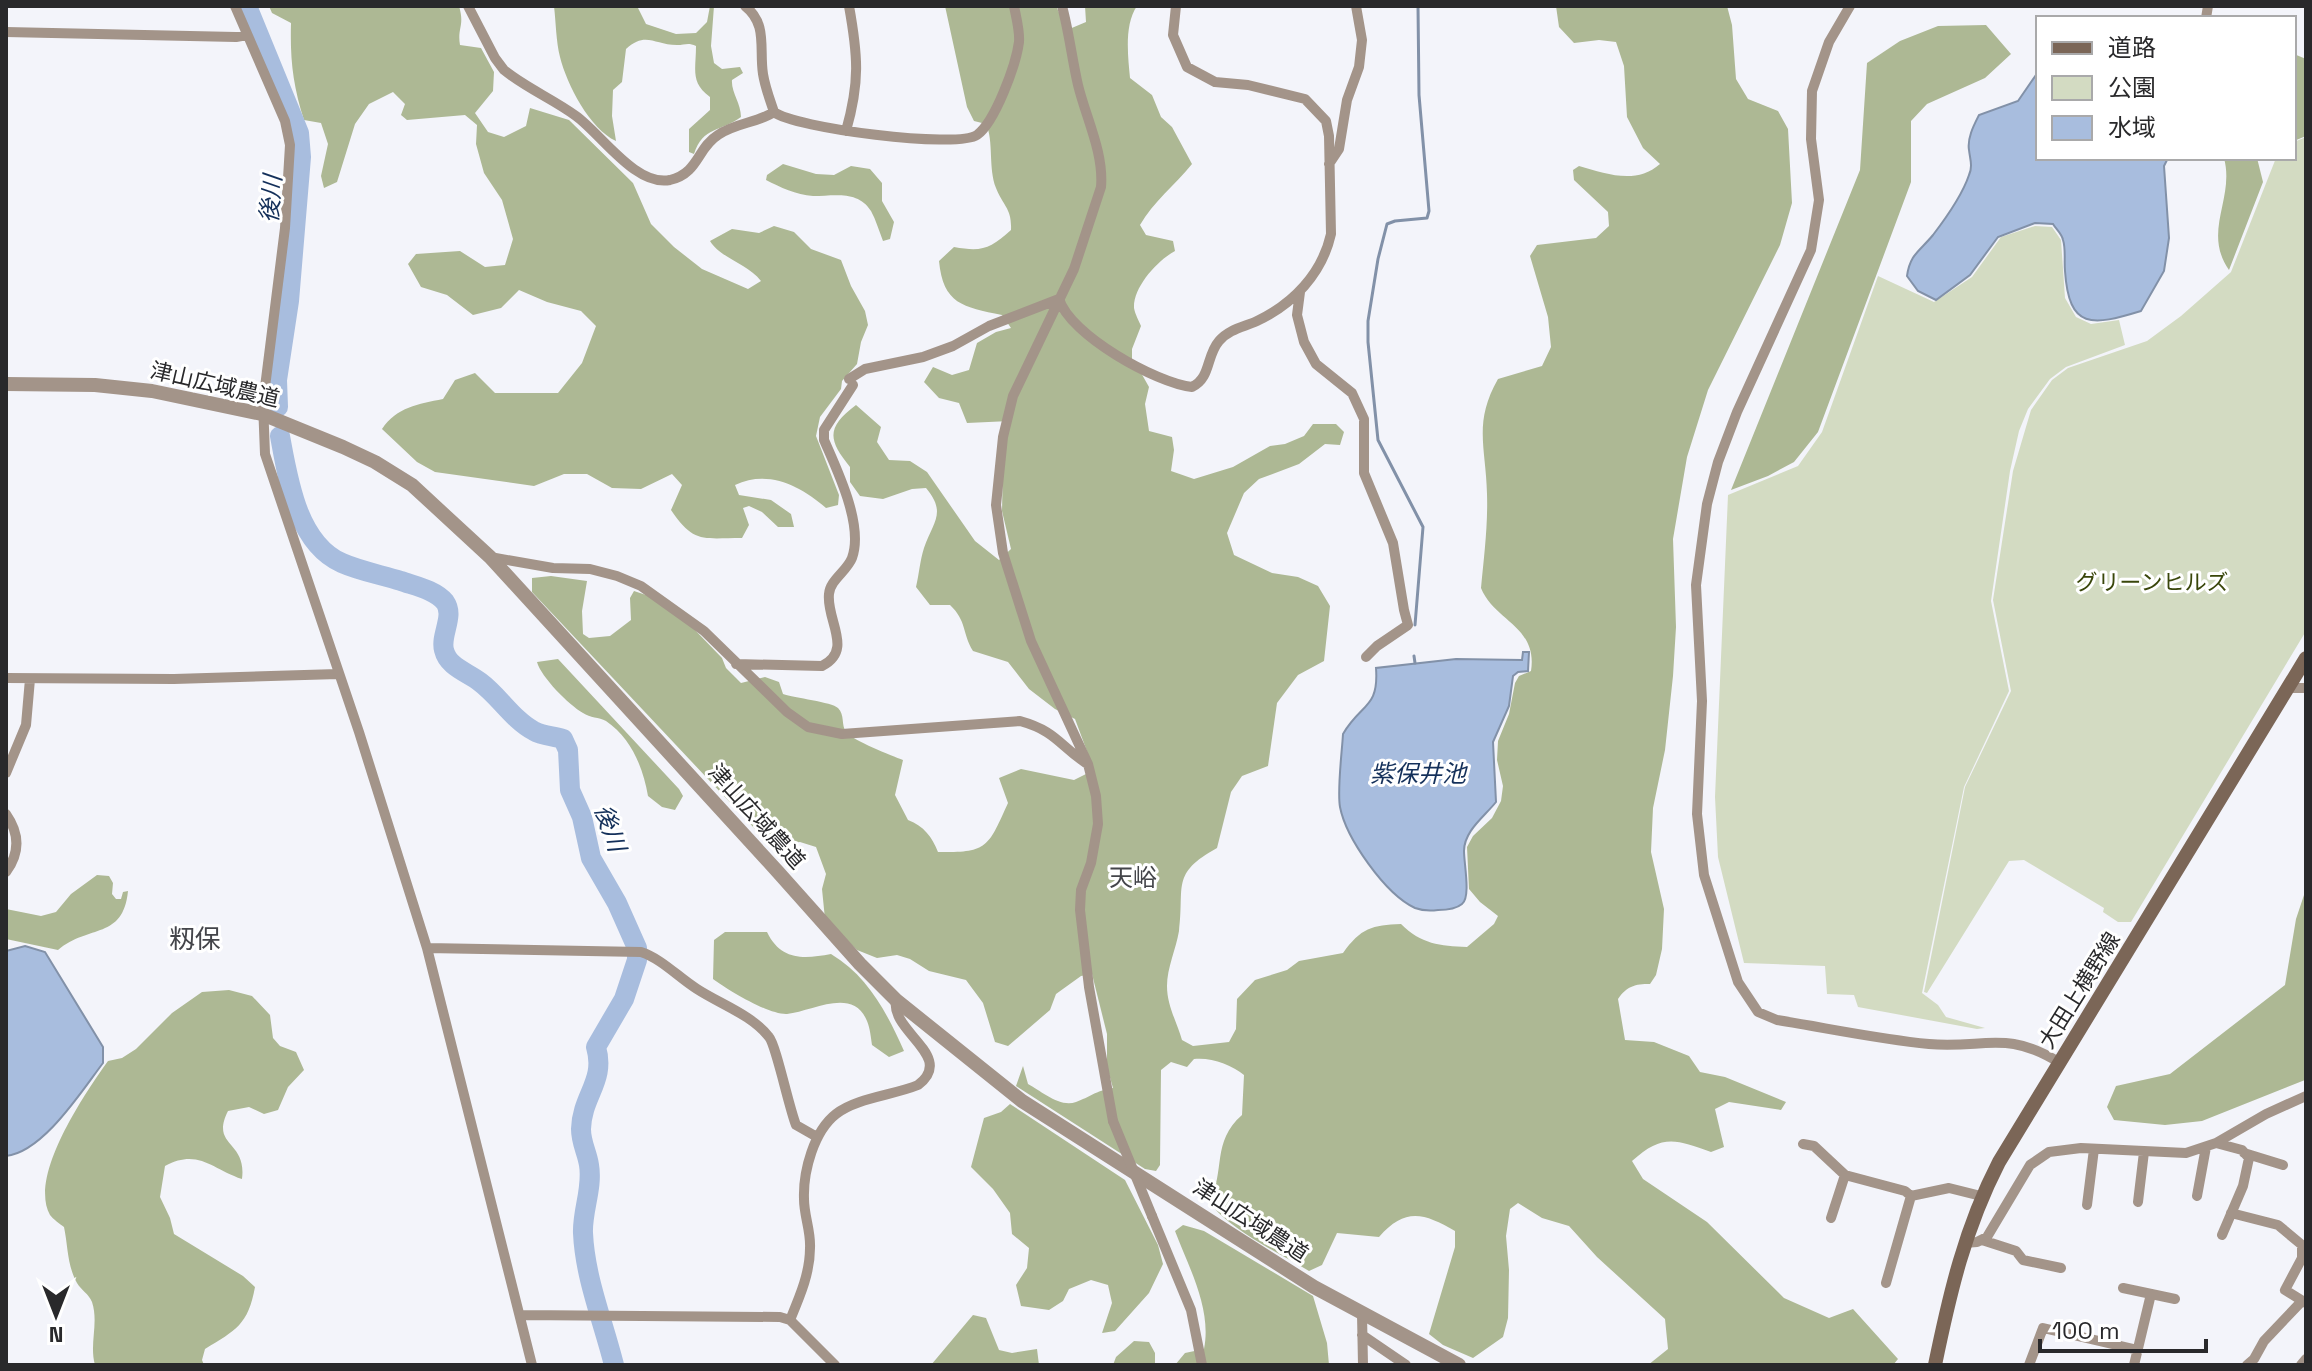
<svg xmlns="http://www.w3.org/2000/svg" width="2312" height="1371" font-family="'Space Grotesk','Noto Sans JP',sans-serif">
  <style>
    .green { fill: #d3dbc2 }
    .forest { fill: #adb894 }
    .water { fill: #a8bdde; stroke: #8291a8; stroke-width: 2 }
    .lines { fill: none; stroke-linecap: round; stroke-linejoin: round }
    .stream { stroke: #8291a8; stroke-width: 3 }
    .river { stroke: #a8bdde; stroke-width: 20 }
    .minor { stroke: #a39489; stroke-width: 10 }
    .tertiary { stroke: #a39489; stroke-width: 14 }
    .secondary { stroke: #7b6657; stroke-width: 14 }
    .minor-bridge { stroke: #a39489; stroke-width: 10 }
    .labels { text-anchor: middle; stroke-width: 6; stroke-linejoin: round; paint-order: stroke }
    .street-label { font-size: 22px; fill: #29292b; stroke: #fff }
    .park-label { font-size: 22px; fill: #39460a; stroke: #fff }
    .water-label { font-size: 24px; font-style: italic; fill: #14305a; stroke: #fff }
    .neighbourhood-label { font-size: 24px; fill: #44454a; stroke: #fff }
    .quarter-label { font-size: 26px; fill: #44454a; stroke: #fff }
  </style>
  <rect width="100%" height="100%" fill="#f3f4fa"/>
  <path class="green" d="M2306 137V631L2131 922H2118L2103 912 2104 908 2024 860 2009 861 1927 993 1924 992 1965 787 2011 691 1993 600 2013 471 2031 410 2052 380 2068 368 2147 341 2181 316 2231 272 2276 158H2294V142Z
    M2035 226 2052 227 2061 240 2065 298 2076 317 2091 324 2119 320 2125 345 2066 367 2050 379 2028 409 2019 431 2010 471 1991 601 2009 691 1964 787 1922 993 1938 1005 1946 1017 1985 1028 1977 1029 1858 1007 1854 995 1827 994 1825 966 1744 963 1718 857 1715 797 1728 495 1798 466 1822 432 1878 276 1934 302 1972 277 2001 237Z"/>
  <path class="forest" d="M269 6H459C465 26 457 28 460 45L481 48 494 72 493 91 475 113 488 132 504 137 526 126 530 108 569 120 633 183 651 224 674 247 702 269 748 289 761 281C747 263 720 258 710 241L732 229 759 233 774 226 794 232 811 249 841 260 851 286 865 311 868 325 861 342 857 364 842 381 841 389 820 417 816 436 839 495 838 505 826 508C801 486 768 469 735 485L739 495 771 500 791 514 794 527H778L762 512 749 506 743 508 749 525 742 538C703 538 694 544 671 510L682 485 672 474 641 489 612 488 587 474H564L534 486 435 472 417 462 382 429C397 407 418 404 443 399L455 380 475 373 495 393H558L582 363 596 326 581 311 547 302 519 290 501 308 473 315 447 295 421 287 408 264 416 254 460 251 485 267 505 265 513 239 502 200 484 173 476 144 477 125 465 115 407 120 401 115 405 104 393 92 369 104 355 124 337 182 324 188 321 176 328 144 321 123 304 120C293 85 290 60 291 23L272 13Z
    M554 6H637L646 24 676 34 696 33 707 22 710 6H714L711 46 714 63 722 69 740 67 743 73 732 80C731 92 741 103 741 117 721 132 703 126 694 154L689 152V129L710 110V97C690 82 696 70 696 46 688 42 685 45 677 45 654 45 646 31 626 49L622 82 613 90 612 116 616 141C590 129 567 85 560 57 556 41 556 23 554 6Z
    M945 6H1056L1067 30 1086 22 1085 6H1137C1124 25 1128 56 1130 78L1152 95 1161 117 1172 127 1192 164C1175 185 1153 202 1140 225L1146 235 1173 241 1175 251C1158 260 1133 287 1134 308 1135 314 1139 321 1141 326L1132 349V364L1140 371 1149 387 1145 404 1149 431 1172 437 1174 450 1171 471 1194 479 1233 467 1270 446 1285 444 1304 436 1313 424H1336L1344 432 1340 445 1325 444 1299 464 1259 479 1244 493 1227 533 1234 555 1272 573 1298 577 1318 586 1330 606 1324 661 1298 675 1277 703 1268 766 1242 776 1231 792 1217 848C1170 874 1185 886 1179 931 1176 949 1167 968 1167 986 1167 1006 1177 1022 1182 1040L1193 1046 1229 1042 1236 1029 1237 999 1255 980 1287 970 1299 961 1343 953C1361 928 1372 925 1401 924 1421 944 1440 946 1467 947L1494 924 1498 916 1480 902 1469 889 1467 847 1473 836 1492 818 1501 801 1503 786 1497 760 1498 741 1509 714 1515 683 1519 676 1531 671C1538 626 1494 621 1481 588 1484 557 1488 525 1487 494 1486 447 1473 423 1498 379L1542 366 1551 347 1548 317 1530 256 1537 245 1596 238 1609 226 1608 212 1574 180 1573 170 1579 166C1607 174 1636 185 1660 164L1643 148 1627 117 1624 66 1616 42 1599 40 1574 43 1559 27 1556 6H1727L1732 25 1736 79 1748 99 1778 111 1788 129 1792 203 1780 245 1708 390 1687 457 1673 539 1676 627 1673 676 1665 750 1653 808 1651 852 1664 909 1662 949 1656 975 1650 984C1635 984 1627 986 1618 999L1625 1040 1654 1042 1689 1056 1700 1072 1725 1077 1786 1102 1781 1110 1729 1102 1715 1109 1724 1147 1711 1152C1675 1139 1662 1134 1632 1161L1643 1179 1707 1222 1784 1298 1829 1318 1853 1309 1898 1359 1893 1365H1648L1668 1349 1665 1319 1597 1257 1569 1226 1542 1218 1518 1203 1510 1209 1506 1236 1509 1270 1508 1318 1503 1337 1473 1358 1443 1345 1429 1334 1455 1247V1231C1424 1213 1405 1207 1379 1237L1337 1233 1322 1265 1309 1271C1279 1253 1230 1230 1209 1202 1226 1171 1211 1142 1242 1115L1244 1075C1232 1065 1211 1057 1194 1059L1187 1067 1171 1062 1161 1070 1160 1165 1156 1171 1145 1169 1016 1086 1023 1066 1028 1084C1041 1091 1060 1108 1076 1102 1090 1097 1095 1091 1113 1088L1107 1067V1034L1092 974 1081 976 1056 994 1050 1010 1008 1046 995 1042 983 1003 966 980 929 971 910 959 897 955 877 958 857 950 825 919 822 889 826 874 816 847 800 842 770 845 532 592V578L551 576 587 581 582 611 583 634 589 638 610 636 631 620 630 598 634 591 652 597 694 629 722 658 726 668 741 683 765 677 779 682 783 694C794 698 832 702 838 708 845 715 841 725 846 732 852 740 892 756 903 760L895 795 908 820C924 826 932 837 938 852 988 853 988 847 1008 803L999 778 1021 769 1074 780 1094 770 1075 719 1055 709 1029 689 1008 662 973 651C962 633 967 621 950 605H930L916 587C919 575 920 560 924 548 933 522 947 513 926 488L912 489 883 499 860 496 850 482V467C827 439 827 427 856 405L881 427 877 442 889 460 910 461 927 472 975 541 999 560 1011 549 1002 511 1003 462 1010 421 967 423 959 403 939 398 924 382 933 367 952 375 969 370 977 343 996 332 1011 328 1002 315C963 307 943 304 939 261L954 247C982 252 990 249 1011 230 1012 208 1003 206 996 188 988 168 994 141 986 124L974 121 967 107Z
    M1986 25 2011 54 1985 78 1927 104 1911 121V182L1818 432 1794 462 1768 476 1731 490 1860 170 1867 63 1900 41 1938 26Z
    M2294 54 2306 59V136L2294 141Z
    M2224 158H2257L2263 182 2229 270C2202 231 2235 199 2224 158Z
    M783 164 816 174 834 175 851 166 870 169 882 183V201L894 222 890 239 883 241C879 231 876 220 871 211 858 190 834 196 813 196 796 195 780 187 766 180L767 175Z
    M558 659 679 789 683 796 675 810 662 807 648 796C643 767 631 738 606 721 599 717 590 718 583 713 569 705 541 677 537 662Z
    M97 875 109 876 113 883 112 894 116 899H121L123 892 128 891C123 940 89 924 58 950L6 939V909L41 916 56 912 71 894Z
    M2306 889 2305 1080 2202 1121 2165 1125 2114 1120 2107 1107 2116 1086 2170 1074 2285 985 2296 919Z
    M725 932H767C781 961 804 959 831 954 868 976 887 1013 904 1051L889 1057 872 1045C871 1038 870 1028 867 1021 853 986 811 1012 787 1014 769 1015 728 990 713 979L714 940Z
    M229 990 252 996 270 1015 273 1038 280 1046 296 1052 304 1070 288 1087 278 1110 264 1114 249 1107 228 1111C210 1147 247 1140 242 1179 212 1169 198 1148 165 1166L160 1197 170 1218 174 1234 243 1276 255 1287C248 1325 236 1330 205 1349L202 1360 204 1365H95C89 1344 99 1323 92 1302 89 1294 81 1290 77 1283 67 1265 68 1246 64 1227 60 1224 53 1219 50 1215 28 1176 86 1092 108 1061L122 1058 136 1049 172 1013 202 992Z
    M1010 1104 1125 1180 1158 1245 1163 1264 1149 1293 1115 1331 1102 1333 1112 1303 1108 1285 1091 1280 1069 1289 1063 1301 1049 1310 1021 1306 1016 1285 1027 1268 1029 1248 1012 1234 1010 1213 993 1189 971 1167 984 1118 1001 1112Z
    M1183 1225 1204 1231 1313 1296 1327 1343 1329 1365H1175L1185 1353 1204 1349C1212 1309 1189 1268 1175 1231Z
    M973 1315 986 1318 999 1350 1012 1353 1037 1349 1039 1365H931Z
    M1134 1341 1149 1342 1155 1353V1365H1113L1116 1357Z"/>
  <path class="water" d="M2038 72V158H2168L2164 166 2169 238 2164 271 2141 311C2092 326 2069 330 2065 271 2064 261 2066 249 2063 240 2062 234 2056 229 2053 224L2035 223 1998 237 1970 275 1936 300 1918 291 1907 276C1910 254 1920 251 1933 235 1946 218 1962 196 1969 175 1973 166 1970 159 1969 150 1967 138 1974 125 1979 115L2018 101Z
    M1523 652H1529L1528 671 1518 672 1513 676 1509 706 1493 742 1496 802C1484 817 1464 831 1464 851 1464 864 1471 897 1462 904 1456 909 1445 910 1438 910 1430 911 1423 911 1415 908 1385 894 1346 838 1340 807 1337 790 1342 752 1343 734 1361 703 1379 709 1376 668L1456 659 1522 660Z
    M25 946 45 952 103 1047V1063C81 1092 43 1152 6 1156V951Z"/>
  <g class="lines">
    <path class="stream" d="M1415 625 1423 527 1378 440 1368 342V321L1378 259 1387 224 1395 221 1427 218 1429 211 1419 95 1418 6
      M1414 656 1415 663"/>
    <path class="river" d="M247 6 299 133 301 157 289 301 277 380 278 407
      M280 436C288 479 297 543 342 563 360 571 382 575 401 581 415 586 435 590 445 602 455 616 440 635 444 650 448 667 467 672 480 682 499 696 513 720 534 731 542 736 554 736 563 739L568 750 570 790 582 817 591 858 617 903 637 948V960L624 999 596 1047C606 1081 582 1095 581 1129 581 1143 587 1152 589 1165 593 1188 582 1211 583 1233 585 1278 603 1321 614 1365"/>
    <path class="minor" d="M235 6 285 121 290 145 285 228 263 403 265 454 359 732 427 948 532 1365
      M468 6 495 58 504 70C526 88 553 99 576 116 601 134 636 187 670 180 699 173 697 148 718 135 735 123 757 123 774 112
      M745 6C768 24 759 49 763 74 765 87 770 100 774 112 794 128 957 149 977 135 995 122 1016 65 1019 42 1020 31 1016 17 1014 6
      M1062 6C1069 32 1072 59 1078 85 1086 118 1104 153 1101 187L1074 269 1013 396 1003 437 996 505 1003 553 1031 641 1088 764 1096 796 1098 824 1091 863 1081 890 1080 910 1089 987 1113 1121
      M1850 6 1829 42 1812 91 1811 139 1819 200 1811 250 1737 412 1718 462 1707 504 1696 585 1702 701 1697 814 1704 875 1738 982 1758 1012 1777 1020C1827 1028 1878 1039 1929 1044 1984 1049 2006 1029 2060 1063
      M2206 18 2208 6
      M6 32 236 37 247 35
      M846 131C860 82 858 56 849 6
      M1329 164 1339 149 1347 100 1359 67 1362 40 1356 6
      M1300 292 1297 315 1304 342 1316 364 1352 393 1364 419V473L1393 543 1404 610 1408 625 1377 646 1366 657
      M1059 299C1070 335 1156 383 1192 387 1211 378 1206 356 1219 341 1229 329 1244 327 1257 321 1293 304 1322 274 1331 234L1329 136 1326 121 1305 99 1248 85 1215 82 1187 67 1173 35 1176 6
      M849 379 865 369 923 357 953 346 989 326 1059 299
      M490 557 553 568 590 569 617 576 641 586 704 631 787 712 808 727 842 734 1020 721C1056 731 1059 745 1086 763
      M736 664 822 666C854 650 826 620 829 594 830 580 847 571 852 558 864 525 837 470 824 440V430L853 385
      M6 678 174 679 338 674
      M2288 688H2306
      M6 773 26 725 30 679
      M6 814C20 834 20 853 6 872
      M427 948 641 952C662 959 678 977 697 989 720 1004 752 1015 769 1037 776 1045 789 1108 796 1125L817 1137
      M2216 1143 2242 1150 2249 1158 2243 1186 2222 1235
      M1803 1144 1814 1146 1845 1175 1905 1191 1911 1196 1949 1188 1981 1196
      M2244 1153 2283 1165
      M2197 1196 2206 1147
      M2138 1202 2144 1152
      M2087 1205 2094 1149
      M2231 1213 2278 1225 2302 1245V1258L2285 1290 2306 1303
      M1152 1216 1191 1310 1202 1365
      M1831 1218 1845 1175
      M1982 1240 2016 1251 2023 1260 2061 1268
      M1964 1243 1977 1242 1987 1237 2030 1165 2049 1152 2081 1148 2186 1153 2216 1143 2266 1114 2306 1096
      M1886 1283 1911 1196
      M2123 1288 2175 1299
      M1362 1314 1363 1365
      M520 1315 780 1317 790 1320 835 1365
      M790 1320C800 1296 810 1273 810 1248 811 1231 804 1216 804 1199 803 1171 814 1131 836 1114 856 1098 894 1095 918 1085 956 1056 890 1032 896 1000
      M1362 1335 1406 1365
      M2029 1365 2043 1328 2138 1350
      M2134 1365 2151 1294
      M2247 1365 2254 1359 2264 1341 2302 1301
      M2301 1365 2306 1359"/>
    <path class="tertiary" d="M6 384 95 385 152 391 262 414 343 447 375 462 412 485 490 557 778 872 860 964 896 1000 1022 1101 1314 1287 1459 1365"/>
    <path class="secondary" d="M1935 1365C1950 1292 1965 1228 1999 1162L2306 658"/>
    <path class="minor-bridge" d="M1113 1121 1152 1216"/>
  </g>
  <g class="labels">
    <g class="street-label">
      <text transform="translate(215 384) rotate(13)" y="8">津山広域農道</text>
      <text transform="translate(757 816) rotate(48)" y="8">津山広域農道</text>
      <text transform="translate(2079 990) rotate(-58)" y="8">大田上横野線</text>
      <text transform="translate(1251 1220) rotate(33)" y="8">津山広域農道</text>
    </g>
    <g class="park-label">
      <text x="2152" y="590">グリーンヒルズ</text>
    </g>
    <g class="water-label">
      <text transform="translate(271 199) rotate(-85)" y="8">後川</text>
      <text x="1418" y="782">紫保井池</text>
      <text transform="translate(610 828) rotate(71)" y="8">後川</text>
    </g>
    <g class="neighbourhood-label">
      <text x="1133" y="886">天峪</text>
    </g>
    <g class="quarter-label">
      <text x="195" y="948">籾保</text>
    </g>
  </g>
  <rect width="2312" height="1371" fill="none" stroke="#29292b" stroke-width="16"/>
  <rect x="2036" y="16" width="260" height="144" fill="#ffffff" stroke="#a9a9aa" stroke-width="2"/>
  <rect x="2052" y="42" width="40" height="12" fill="#7b6657" stroke="#a9a9aa" stroke-width="2"/>
  <text x="2108" y="56" font-size="24" fill="#29292b">道路</text>
  <rect x="2052" y="76" width="40" height="24" fill="#d3dbc2" stroke="#a9a9aa" stroke-width="2"/>
  <text x="2108" y="96" font-size="24" fill="#29292b">公園</text>
  <rect x="2052" y="116" width="40" height="24" fill="#a8bdde" stroke="#a9a9aa" stroke-width="2"/>
  <text x="2108" y="136" font-size="24" fill="#29292b">水域</text>
  <g transform="translate(56 1315) rotate(180)" stroke="#ffffff" stroke-width="6" paint-order="stroke">
  <path d="M0-6L14 30L0 20L-14 30Z" fill="#29292b"/>
  <text y="-12" font-size="22" font-weight="bold" text-anchor="middle" fill="#29292b">N</text>
  </g>
  <path d="M2040 1339v12h166v-12" fill="none" stroke="#29292b" stroke-width="4"/>
  <text x="2052" y="1339" font-size="24" fill="#29292b" stroke="#ffffff" stroke-width="6" paint-order="stroke">100 m</text>
</svg>
